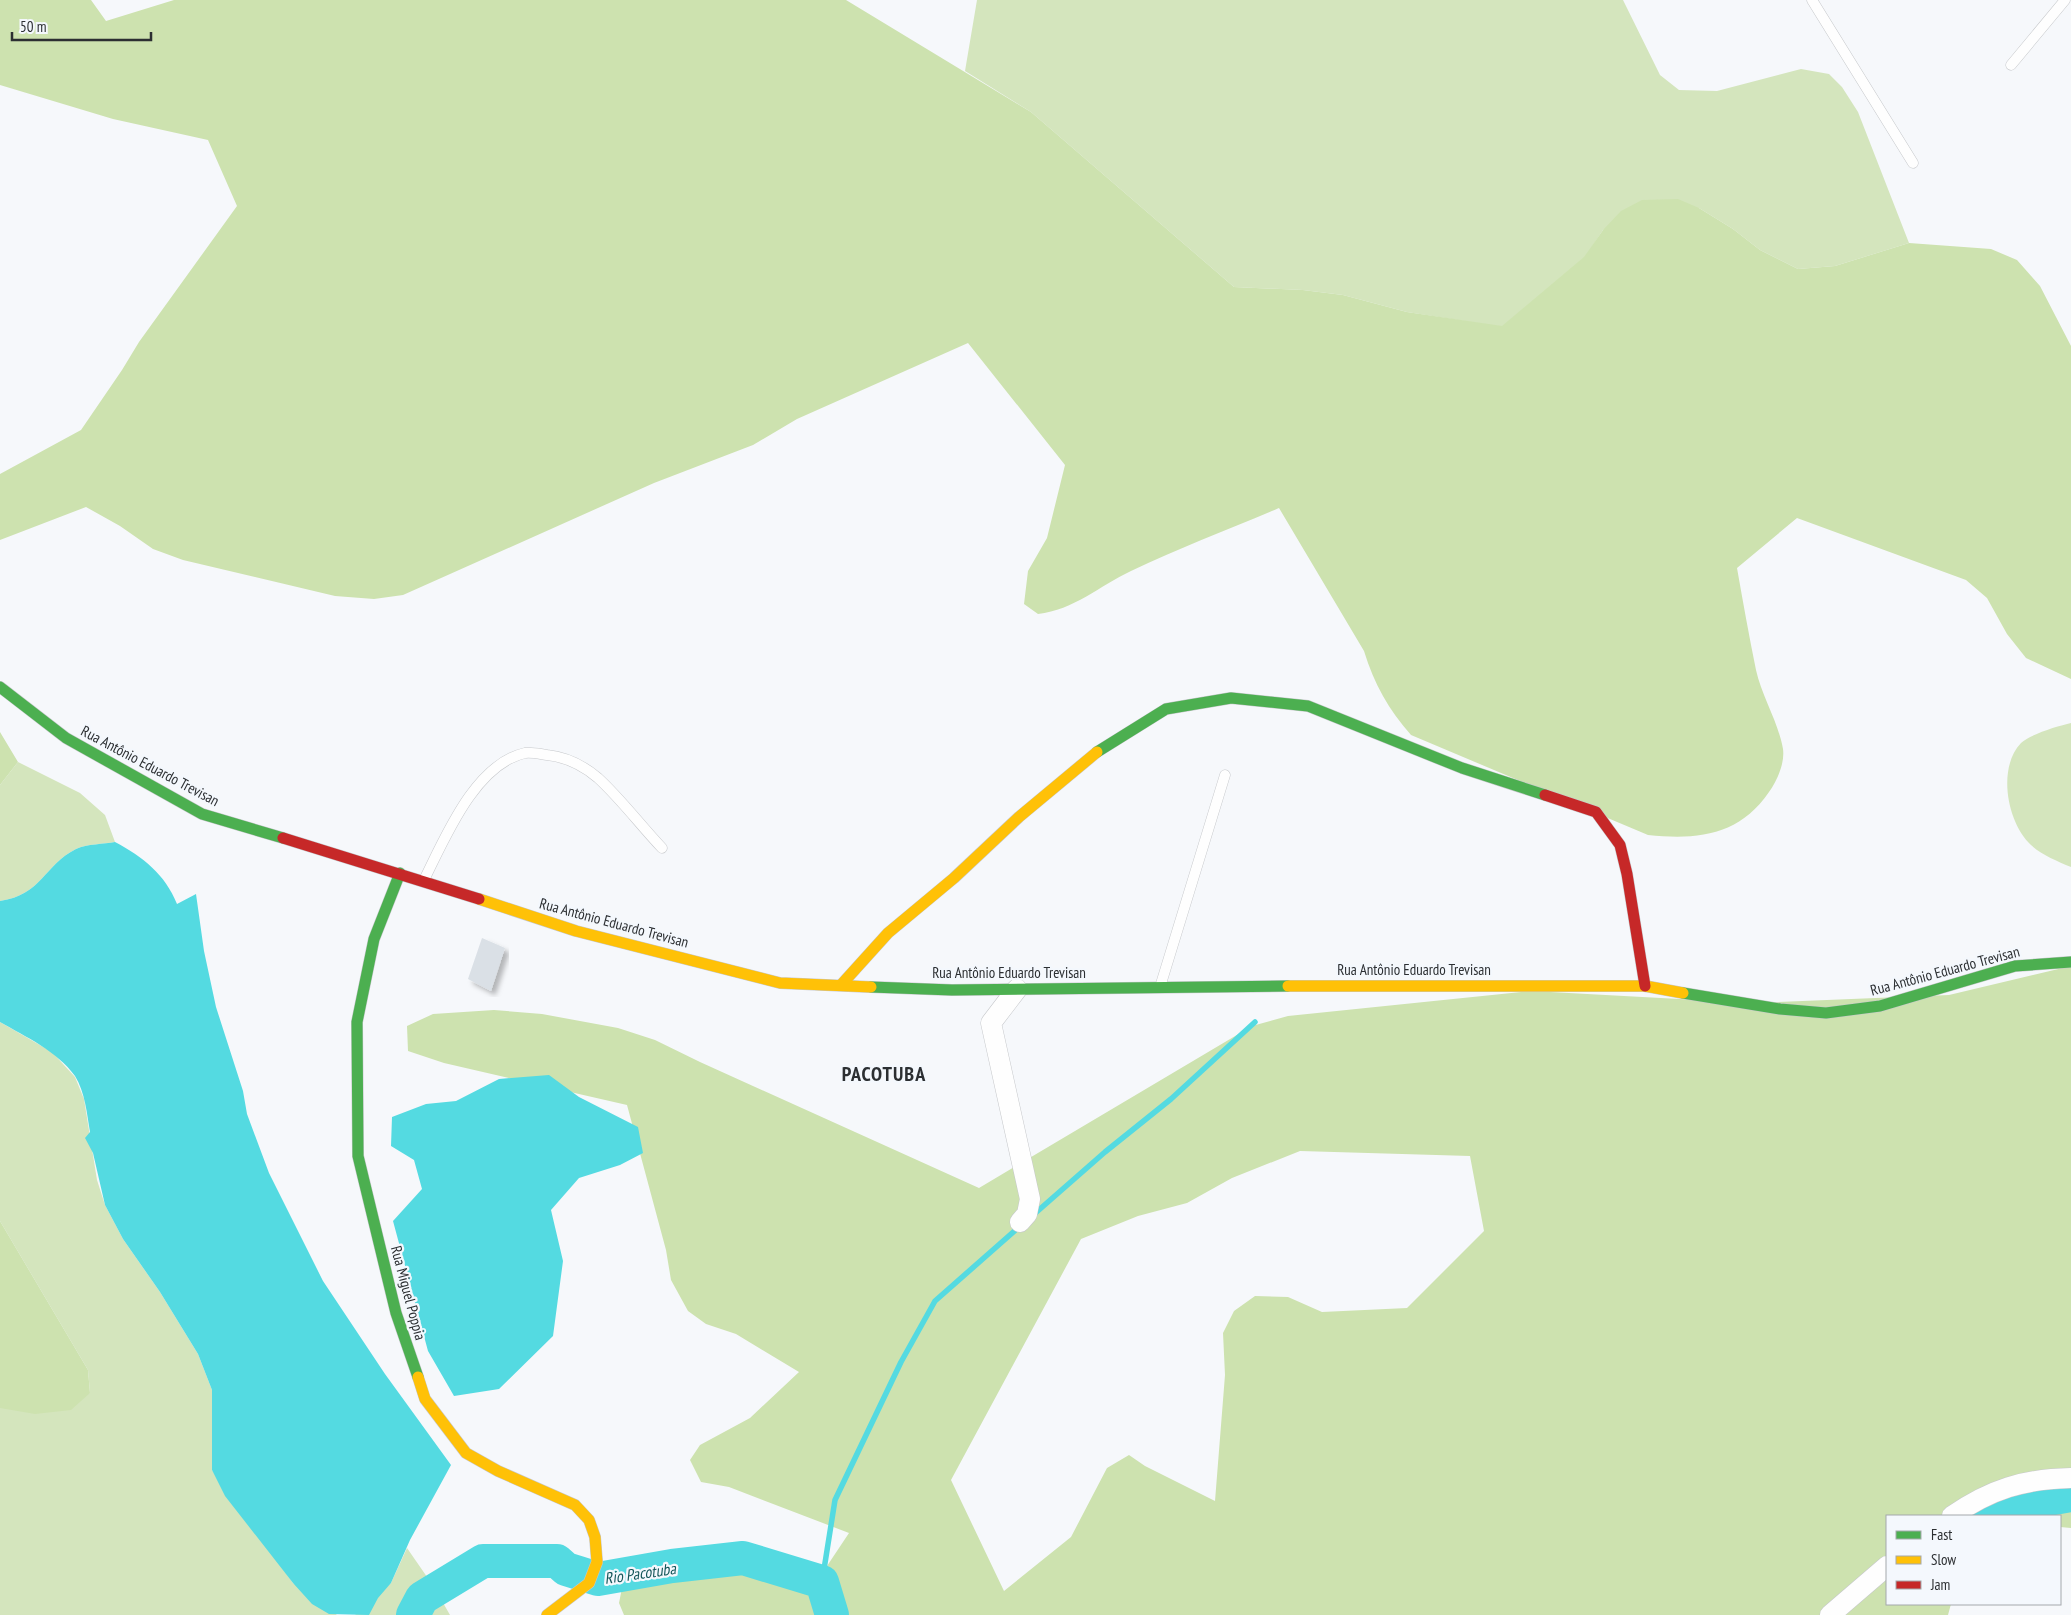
<svg xmlns="http://www.w3.org/2000/svg" width="2071" height="1615" font-family="'PT Sans Narrow',sans-serif">
  <style>
    .green { fill: #d4e5bd }
    .forest { fill: #cde2af; fill-rule: evenodd }
    .water { fill: #54dae1 }
    .lines { fill: none; stroke-linecap: round; stroke-linejoin: round }
    .stream { stroke: #54dae1; stroke-width: 5.5 }
    .river { stroke: #54dae1; stroke-width: 34 }
    .building { fill: #dae0e6; filter: url(#shadow) }
    .lane-casing { stroke: #c6c8cb; stroke-width: 11 }
    .street-casing { stroke: #c6c8cb; stroke-width: 21 }
    .fast-casing { stroke: #c6c8cb; stroke-width: 12 }
    .slow-casing { stroke: #c6c8cb; stroke-width: 12 }
    .jam-casing { stroke: #c6c8cb; stroke-width: 12 }
    .lane { stroke: #fefefe; stroke-width: 10 }
    .street { stroke: #fefefe; stroke-width: 20 }
    .fast { stroke: #4caf50; stroke-width: 11 }
    .slow { stroke: #ffc107; stroke-width: 11 }
    .jam { stroke: #c62828; stroke-width: 11 }
    .labels { text-anchor: middle; stroke-width: 4.5; stroke-linejoin: round; paint-order: stroke }
    .street-label { font-size: 15px; fill: #2c2f32; stroke: #f4f8fd }
    .water-label { font-size: 16px; font-style: italic; fill: #125559; stroke: #f4f8fd }
    .district-label { font-size: 20px; font-weight: bold; letter-spacing: 1px; fill: #2c2f32; stroke: #f4f8fd }
  </style>
  <defs>
    <filter id="shadow"><feDropShadow dx="4.5" dy="4.5" stdDeviation="2.5" flood-color="#0004"/></filter>
  </defs>
  <rect width="100%" height="100%" fill="#f6f8fb"/>
  <path class="green" d="M977 0H1623L1660 75 1679 90 1717 91 1801 69 1829 74 1842 87 1858 112 1909 243 1835 266 1798 269 1760 250 1733 229 1699 208 1603 230 1585 257 1502 327 1407 312 1343 295 1303 290 1234 287 1031 112 965 71Z
    M2071 723V867C2057 861 2042 855 2031 845 2007 823 1997 768 2021 743 2031 734 2058 726 2071 723Z
    M18 762 80 793 105 815 115 842C104 844 87 844 76 849 44 865 42 895 0 901V785Z
    M0 1022 52 1052 75 1077 84 1099 97 1180 105 1205 123 1239 160 1292 198 1354 212 1390V1470L293 1583 337 1615H0V1408L90 1393 88 1370 0 1221Z
    M407 1548 434 1587 450 1615H355L391 1583Z"/>
  <path class="forest" d="M0 0H91L106 21 174 0H846L1031 112 1234 287 1303 290 1343 295 1407 312 1502 326 1584 257 1603 230 1621 211 1642 200 1678 199 1699 208 1733 229 1760 250 1798 269 1835 266 1909 243 1991 249 2017 260 2040 286 2071 346V679L2026 658 2007 634 1987 598 1966 580 1797 518 1737 568C1743 602 1749 636 1756 670 1762 697 1778 721 1783 749 1785 763 1777 781 1769 792 1739 836 1697 840 1648 835L1411 735C1389 710 1374 684 1364 651L1279 508C1229 529 1179 548 1131 571 1099 586 1074 610 1038 614L1024 604 1028 571 1047 538 1065 465 968 343 797 419 753 445 654 483 403 595 374 599 335 596 183 560 153 549 120 526 86 507 0 540V474L81 430 122 370 139 342 237 206 208 140 113 119 0 85Z
    M0 732 18 762 0 785Z
    M2071 966V1528L2060 1527V1516H1887V1604H1951L1948 1615H624L619 1603 623 1583 651 1565 697 1560 726 1565 755 1576 811 1590 849 1533 729 1487 701 1482 690 1460 700 1445 750 1418 799 1372 736 1334 706 1324 688 1311 671 1280 666 1250 627 1105 444 1063 408 1051 407 1026 433 1014 494 1010 542 1014 618 1028 655 1040 700 1062 979 1188 1252 1026 1288 1016 1532 991 1753 1003 1949 995ZM1300 1151 1470 1156 1484 1231 1407 1308 1322 1312 1288 1297 1255 1296 1234 1311 1223 1333 1225 1375 1215 1501 1145 1466 1129 1455 1107 1468 1071 1537 1004 1591 951 1480 1081 1239 1138 1216 1187 1203 1232 1178Z
    M0 1221 88 1370 90 1393 71 1410 35 1414 0 1408Z"/>
  <path class="water" d="M115 842C143 857 165 874 177 904L196 894 204 951 216 1007 243 1091 247 1114 269 1173 323 1281 385 1374 451 1465 410 1540 391 1583 378 1598 369 1615 329 1614 312 1604 293 1583 225 1496 212 1470V1390L198 1354 160 1292 123 1239 105 1205 93 1153 85 1138 90 1132C87 1114 85 1092 75 1076 57 1051 26 1037 0 1022V901C42 895 44 865 76 849 87 844 104 844 115 842Z
    M549 1075 579 1097 638 1127 643 1153 620 1165 579 1178 551 1210 563 1261 553 1336 499 1389 454 1396 428 1351 393 1221 422 1189 414 1160 391 1146 392 1117 426 1104 456 1101 499 1079Z"/>
  <g class="lines">
    <path class="stream" d="M1032 1216 1105 1152 1171 1099 1255 1022
      M822 1582 835 1500 901 1362 935 1301 1019 1227"/>
    <path class="river" d="M1990 1516 2015 1505 2071 1495
      M413 1615 422 1598 483 1561H557L566 1569 598 1579 672 1566 743 1558 822 1582 832 1615"/>
  </g>
  <path class="building" d="M482 938 505 948 491 991 468 979Z"/>
  <g class="lines">
    <defs>
      <path id="lane" d="M1812 0 1913 163
        M2011 65 2065 0
        M424 880C445 838 475 764 525 753 531 752 540 754 547 755 566 757 584 766 598 778 621 799 641 826 662 848
        M1160 987 1225 775"/>
      <path id="street" d="M1017 989 991 1023 1030 1199 1027 1214 1020 1222
        M1952 1516C1991 1489 2024 1479 2071 1478
        M1830 1615 1887 1566"/>
      <path id="fast" d="M0 687 66 738 202 814 283 838
        M1097 752 1166 709 1231 698 1308 706 1462 768 1545 795
        M400 873 374 939 357 1022 358 1156 396 1313 418 1377
        M871 987 952 990 1288 986
        M1683 993 1780 1009 1826 1013 1880 1006 2015 966 2071 962"/>
      <path id="slow" d="M479 899 576 931 780 983 871 987
        M841 985 888 933 954 878 1019 817 1097 752
        M1288 986H1645L1683 993
        M418 1377 425 1399 466 1453 498 1471 575 1505 589 1520 595 1537 597 1562 589 1583 547 1615"/>
      <path id="jam" d="M1545 795 1596 812 1620 845 1627 874 1645 986
        M283 838 479 899"/>
    </defs>
    <use href="#lane" class="lane-casing"/>
    <use href="#street" class="street-casing"/>
    <use href="#fast" class="fast-casing"/>
    <use href="#slow" class="slow-casing"/>
    <use href="#jam" class="jam-casing"/>
    <use href="#lane" class="lane"/>
    <use href="#street" class="street"/>
    <use href="#fast" class="fast"/>
    <use href="#slow" class="slow"/>
    <use href="#jam" class="jam"/>
  </g>
  <g class="labels">
    <g class="street-label">
      <text transform="translate(150 766) rotate(28)" y="5">Rua Antônio Eduardo Trevisan</text>
      <text transform="translate(614 923) rotate(15)" y="5">Rua Antônio Eduardo Trevisan</text>
      <text x="1414" y="975">Rua Antônio Eduardo Trevisan</text>
      <text transform="translate(1945 971) rotate(-15)" y="5">Rua Antônio Eduardo Trevisan</text>
      <text x="1009" y="978">Rua Antônio Eduardo Trevisan</text>
      <text transform="translate(408 1293) rotate(75)" y="5">Rua Miguel Poppia</text>
    </g>
    <g class="water-label">
      <text transform="translate(640 1573) rotate(-8)" y="6">Rio Pacotuba</text>
    </g>
    <g class="district-label">
      <text x="884" y="1081">PACOTUBA</text>
    </g>
  </g>
  <rect x="1886" y="1515" width="175" height="90" fill="#f4f8fd" stroke="#a4a8ac"/>
  <rect x="1896" y="1531" width="25" height="8" fill="#4caf50" stroke="#a4a8ac"/>
  <text x="1931" y="1540" font-size="15" fill="#2c2f32">Fast</text>
  <rect x="1896" y="1556" width="25" height="8" fill="#ffc107" stroke="#a4a8ac"/>
  <text x="1931" y="1565" font-size="15" fill="#2c2f32">Slow</text>
  <rect x="1896" y="1581" width="25" height="8" fill="#c62828" stroke="#a4a8ac"/>
  <text x="1931" y="1590" font-size="15" fill="#2c2f32">Jam</text>
  <path d="M12 32v8h139v-8" fill="none" stroke="#2c2f32" stroke-width="2.5"/>
  <text x="20" y="32" font-size="15" fill="#2c2f32" stroke="#f4f8fd" stroke-width="4" paint-order="stroke">50 m</text>
</svg>
